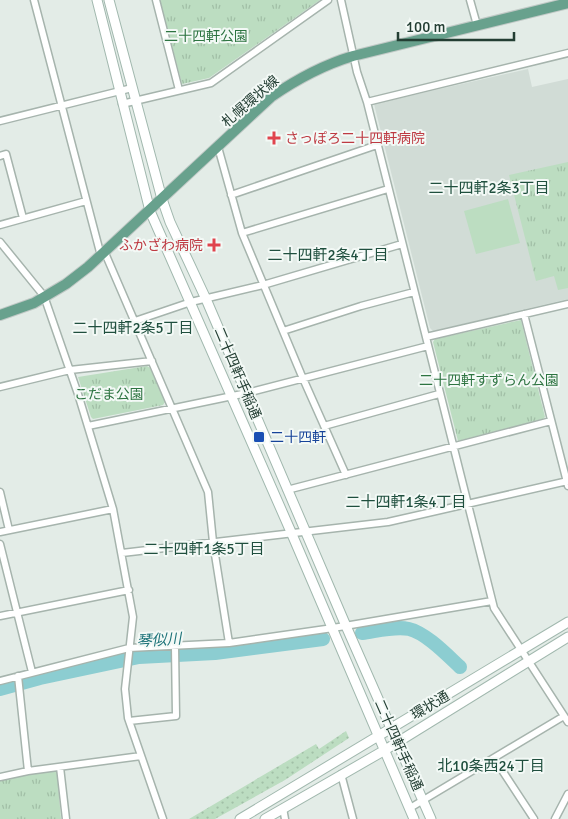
<svg xmlns="http://www.w3.org/2000/svg" width="568" height="819" font-family="Signika,'Noto Sans JP',sans-serif">
  <style>
    .built { fill: #d1dcd6 }
    .grass { fill: url(#grass-dots) }
    .park { fill: url(#park-tufts) }
    .pitch { fill: #bcddc1 }
    .lines { fill: none; stroke-linecap: round; stroke-linejoin: round }
    .river { stroke: #8ccdd1; stroke-width: 14 }
    .street-casing { stroke: #a6b4ad; stroke-width: 9 }
    .secondary-casing { stroke: #a1b8ae; stroke-width: 11 }
    .primary-casing { stroke: #c1c9c6; stroke-width: 12 }
    .street { stroke: #fff; stroke-width: 6 }
    .secondary { stroke: #fff; stroke-width: 9 }
    .primary { stroke: #68a18d; stroke-width: 10 }
    .health-dot { fill: #e0444e; stroke: #f3f9f6; stroke-width: 2 }
    .transit-dot { fill: #1a4fb4; stroke: #f3f9f6; stroke-width: 2 }
    .labels { text-anchor: middle; stroke-width: 4; stroke-linejoin: round; paint-order: stroke }
    .park-label { font-size: 14px; fill: #2d7441; stroke: #f3f9f6 }
    .street-label { font-size: 14px; fill: #233e33; stroke: #f3f9f6 }
    .health-label { font-size: 14px; fill: #be3a42; stroke: #f3f9f6; text-anchor: start }
    .transit-label { font-size: 14px; fill: #164399; stroke: #f3f9f6; text-anchor: start }
    .neighbourhood-label { font-size: 15px; fill: #1f4f3e; stroke: #f3f9f6 }
    .water-label { font-size: 15px; font-style: italic; fill: #1d7379; stroke: #f3f9f6 }
  </style>
  <defs>
    <pattern id="grass-dots" width="8" height="8" patternUnits="userSpaceOnUse" patternTransform="scale(1.25)"><rect width="8" height="8" fill="#bcddc1"/><path d="M2 2h.1M6 6h.1" fill="none" stroke="#a1bfa6" stroke-width="1.8" stroke-linecap="round"/></pattern>
    <pattern id="park-tufts" width="24" height="20" patternUnits="userSpaceOnUse" patternTransform="scale(1.25)"><rect width="24" height="20" fill="#bcddc1"/><path d="M3 7l-1-3M5 7V3M7 7l1-3M15 17l-1-3M17 17v-4M19 17l1-3" fill="none" stroke="#a1bfa6"/></pattern>
  </defs>
  <rect width="100%" height="100%" fill="#e3ece7"/>
  <path class="built" d="M528 69 532 87 568 79V299L433 331 430 328 374 104Z"/>
  <path class="grass" d="M346 731 349 738 285 780 215 819H189L316 744 319 749Z"/>
  <path class="park" d="M160 0H320L209 78 182 84Z
    M568 162V288L558 290 554 276 536 281 509 175Z
    M521 320 545 417 543 419 458 441 433 342 435 339Z
    M147 366 150 368 165 402 163 405 93 419 91 417 78 377Z
    M54 769 57 771 61 819H0V780Z"/>
  <path class="pitch" d="M508 199 520 243 476 254 464 211Z"/>
  <g class="lines">
    <path class="river" d="M362 633C377 631 395 626 409 629 426 633 447 655 460 667
      M0 689 40 678 139 657 215 653 323 639"/>
    <defs>
      <path id="street" d="M34 0 101 256
        M156 0 179 90
        M341 0 357 72 367 102 494 608 568 722
        M470 0 477 25
        M367 102 568 53
        M122 104 211 83 328 0
        M0 121 132 88
        M218 147 242 233 301 374 346 475
        M0 156 6 154 23 218
        M231 195 377 145
        M0 225 86 201
        M242 233 388 189
        M0 242 44 296 78 394 113 509 133 617 125 689 128 718 163 819
        M105 253 208 492 213 542 229 643
        M524 314 568 486
        M135 321 191 302 263 285 402 244
        M283 331 361 306 414 292
        M426 337 568 304
        M0 387 70 370 152 361
        M88 426 247 393 428 346
        M324 426 439 394
        M287 490 551 421
        M0 492 9 530
        M0 532 113 509
        M0 544 32 672
        M122 553 388 522 568 481
        M0 616 129 590
        M18 676 28 771
        M0 681 129 648 229 643 333 628 492 601
        M129 721 176 716 175 647
        M494 758 534 819
        M60 767 66 819
        M341 774 353 819
        M0 777 28 771 141 756
        M283 808 285 819
        M410 808 564 716
        M555 819 568 794"/>
      <path id="secondary" d="M97 0 150 211 291 532 414 819
        M109 0 162 199 170 222 206 299 346 626 431 819
        M240 819 568 622
        M265 819 385 750 568 637"/>
      <path id="primary" d="M0 315 34 303 66 284 88 267 271 97C297 79 323 65 353 56L568 3"/>
    </defs>
    <use href="#street" class="street-casing"/>
    <use href="#secondary" class="secondary-casing"/>
    <use href="#primary" class="primary-casing"/>
    <use href="#street" class="street"/>
    <use href="#secondary" class="secondary"/>
    <use href="#primary" class="primary"/>
  </g>
  <g class="health-dot">
    <path d="M271.5 130.5h5v5h5v5h-5v5h-5v-5h-5v-5h5z"/>
    <path d="M211.5 237.5h5v5h5v5h-5v5h-5v-5h-5v-5h5z"/>
  </g>
  <rect class="transit-dot" x="253" y="431" width="12" height="12" rx="2.5"/>
  <g class="labels">
    <g class="park-label">
      <text x="206" y="41">二十四軒公園</text>
      <text x="489" y="385">二十四軒すずらん公園</text>
      <text x="109" y="399">こだま公園</text>
    </g>
    <g class="street-label">
      <text transform="translate(250 101) rotate(-41)" y="5">札幌環状線</text>
      <text transform="translate(238 373) rotate(67)" y="5">二十四軒手稲通</text>
      <text transform="translate(430 705) rotate(-31)" y="5">環状通</text>
      <text transform="translate(399 745) rotate(66)" y="5">二十四軒手稲通</text>
    </g>
    <g class="health-label">
      <text x="285" y="143">さっぽろ二十四軒病院</text>
      <text x="203" y="250" text-anchor="end">ふかざわ病院</text>
    </g>
    <g class="transit-label">
      <text x="270" y="442">二十四軒</text>
    </g>
    <g class="neighbourhood-label">
      <text x="489" y="193">二十四軒2条3丁目</text>
      <text x="328" y="260">二十四軒2条4丁目</text>
      <text x="133" y="333">二十四軒2条5丁目</text>
      <text x="406" y="507">二十四軒1条4丁目</text>
      <text x="204" y="554">二十四軒1条5丁目</text>
      <text x="491" y="771">北10条西24丁目</text>
    </g>
    <g class="water-label">
      <text transform="translate(159 640) rotate(-4)" y="5">琴似川</text>
    </g>
  </g>
  <path d="M398 32v8h116v-8" fill="none" stroke="#233e33" stroke-width="2.5"/>
  <text x="406" y="32" font-size="15" fill="#233e33" stroke="#f3f9f6" stroke-width="4" paint-order="stroke">100 m</text>
</svg>
